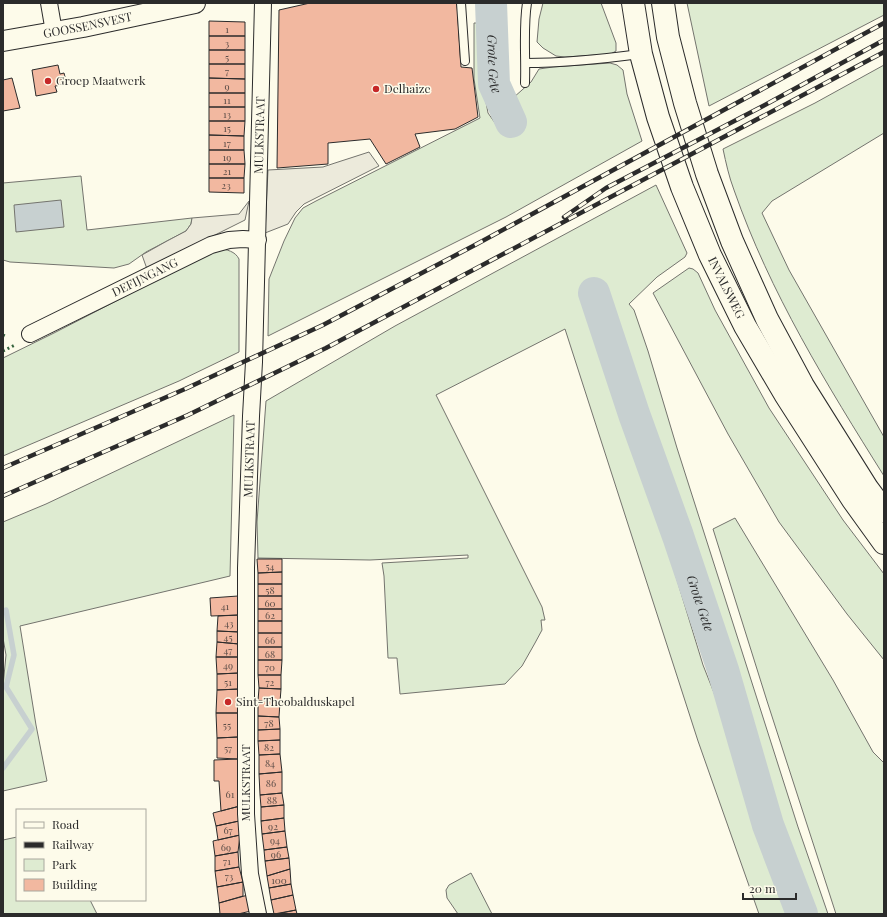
<svg xmlns="http://www.w3.org/2000/svg" width="887" height="917" font-family="'Playfair Display',serif">
  <style>
    .green { fill: #deebd1; stroke: #74746e }
    .parking { fill: #eceadb; stroke: #74746e }
    .water { fill: #c7d0d0; stroke: #74746e }
    .lines { fill: none; stroke-linecap: round; stroke-linejoin: round }
    .stream { stroke: #c7d0d0; stroke-width: 5.5 }
    .river { stroke: #c7d0d0; stroke-width: 32 }
    .building { fill: #f2b8a0; stroke: #2b2b2b }
    .service-casing { stroke: #2b2b2b; stroke-width: 10 }
    .minor-casing { stroke: #2b2b2b; stroke-width: 18 }
    .tertiary-casing { stroke: #2b2b2b; stroke-width: 22 }
    .primary-casing { stroke: #2b2b2b; stroke-width: 24 }
    .service { stroke: #fdfbea; stroke-width: 8 }
    .minor { stroke: #fdfbea; stroke-width: 16 }
    .tertiary { stroke: #fdfbea; stroke-width: 20 }
    .primary { stroke: #fdfbea; stroke-width: 22 }
    .rail-casing { stroke: #2b2b2b; stroke-width: 4.5 }
    .rail { stroke: #fdfbea; stroke-width: 3; stroke-dasharray: 9; stroke-linecap: butt }
    .hedge { stroke: #34623c; stroke-width: 3; stroke-dasharray: 2 3; stroke-linecap: butt }
    .poi-dot { fill: #c62828; stroke: #fdfbea; stroke-width: 1.5 }
    .labels { text-anchor: middle; stroke-width: 3; stroke-linejoin: round; paint-order: stroke }
    .number-label { font-size: 10px; fill: #5d4e48 }
    .street-label { font-size: 12px; fill: #2b2b2b; stroke: #fdfbea }
    .poi-label { font-size: 12px; fill: #2b2b2b; stroke: #fdfbea; text-anchor: start }
    .water-label { font-size: 13px; font-style: italic; fill: #2b2b2b; stroke: #fdfbea }
  </style>
  <rect width="100%" height="100%" fill="#fdfbea"/>
  <path class="green" d="M543 3H601L616 43V51L607 56 595 55 565 57 556 56 543 48 537 42 539 19Z
    M687 3H884V15L709 106Z
    M474 23H485L484 47 481 75 488 113 502 133 520 117 513 98 531 82 539 69 553 67 610 63 617 65 623 70 627 94 642 141 506 217 268 336 269 279 284 241 295 218 303 208 316 201 480 118 474 79Z
    M884 65V133L772 201 762 213 789 270 884 437V476C827 385 770 293 734 190 729 177 726 163 723 149L815 103Z
    M81 176 87 230 192 218 191 224 186 231 146 252 129 264 114 268 10 262 3 260V183Z
    M656 185 687 253 685 257 657 277 629 304 634 310 648 351 677 448 798 827 828 914H813L705 599 634 376 613 319 607 306C610 296 605 293 597 288L588 293V306L592 314 617 383 703 665 724 718 749 799 788 914H759L698 741 565 329 436 395 542 607 545 620H541L542 630 535 643 522 666 505 684 400 694 397 658H388L384 576 382 563 468 558V555L370 560 258 558 257 522 266 401 395 326Z
    M219 248C227 250 235 251 239 259V352L179 381 3 456V358L54 333Z
    M689 268 693 269 698 273 715 310 769 408 843 520 884 574V660L847 614 779 522 728 434 653 293Z
    M234 415 230 576 20 626 36 725 47 781 3 791V686L6 655 3 638V522L46 504Z
    M735 518 833 680 873 752 884 763V914H836L767 701 713 529Z
    M17 837V900H90L97 914H3V840Z
    M471 873 492 914H458L447 898 446 890 449 885Z"/>
  <path class="parking" d="M369 152 379 166 304 204 296 212 288 224 265 233 268 170 323 167 335 163Z
    M249 201 245 220 147 269 142 255 167 241 186 231 191 224 192 218 239 214Z"/>
  <path class="water" d="M61 200 64 227 16 232 14 205Z"/>
  <g class="lines">
    <path class="stream" d="M3 611 6 610 14 655 6 687 32 729 3 768"/>
    <g class="river">
      <path id="s1" d="M491 3 494 84 511 122"/>
      <path id="s2" d="M594 293 634 414 678 536 723 670 768 825 802 914"/>
    </g>
  </g>
  <path class="building" d="M310 3H457L461 67 472 68 478 117 455 129 415 134 420 147 386 164 370 139 328 143V164L277 168 279 10Z
    M209 21 245 22V36H209Z
    M209 36H245V50H209Z
    M209 50H245V64H209Z
    M209 64H245V79L209 78Z
    M58 65 60 74 64 73 65 77 61 78 62 85 55 86 57 92 36 96 32 70Z
    M12 78 20 108 3 111V80Z
    M209 78 245 79V93H209Z
    M209 93H245V107H209Z
    M209 107H245V121H209Z
    M209 121H245L244 136 209 135Z
    M209 135 244 136V150H209Z
    M209 150H244L245 164H209Z
    M209 164H245L244 178H209Z
    M209 178H244V193L209 192Z
    M257 559H282V572L258 573Z
    M282 572V584H258V573Z
    M258 584H282V596H258Z
    M238 596 239 615 211 616 210 598Z
    M258 596H282V609H258Z
    M258 609H282V621H258Z
    M239 615 240 632 217 631 218 616Z
    M258 621H282V633H258Z
    M217 631 240 632 239 644 217 642Z
    M258 633H282V647H258Z
    M217 642 239 644V657H216Z
    M258 647H282V660H258Z
    M216 657H239V673L217 674Z
    M258 660H282L281 675H258Z
    M239 673V689L217 690V674Z
    M258 675H281V689L259 688Z
    M259 688 281 689 280 702 258 701Z
    M239 689V713H216L217 690Z
    M258 701 280 702 279 717 258 716Z
    M216 713H239L238 737 217 738Z
    M258 716 279 717 280 729 258 730Z
    M280 729V740L258 741V730Z
    M238 737V759L217 758V738Z
    M280 740V754L259 755 258 741Z
    M280 754 282 772 259 774V755Z
    M238 759 240 806 221 811 219 781H214V760Z
    M282 772V793L260 795 259 774Z
    M282 793 284 805 261 807 260 795Z
    M284 805V818L261 821V807Z
    M240 806 239 821 216 826 213 813Z
    M284 818 285 831 262 834 261 821Z
    M239 821 240 835 218 840 216 826Z
    M285 831 287 847 264 850 262 834Z
    M240 835 238 852 215 856 213 841Z
    M287 847 289 858 265 861 264 850Z
    M238 852 239 867 215 871V856Z
    M289 858 290 869 267 876 265 861Z
    M239 867 243 882 217 887 215 871Z
    M290 869 291 884 269 888 267 876Z
    M243 882V896L219 903 217 887Z
    M291 884 293 895 271 900 269 888Z
    M248 895 251 911 238 914H220L219 903Z
    M293 895 296 910 274 914 271 900Z
    M296 910 297 914H277Z"/>
  <g class="lines">
    <defs>
      <path id="service" d="M461 3 465 61
        M526 63C564 63 602 59 640 54
        M525 83C526 57 523 28 527 3"/>
      <g id="minor">
        <path d="M49 3 54 32"/>
        <path id="s3" d="M30 334 211 245 229 240 243 239 258 240"/>
        <path id="s4" d="M258 914 250 874 246 814V568L251 416 254 362 263 3"/>
      </g>
      <g id="tertiary">
        <path id="s5" d="M3 41 83 27 195 3"/>
      </g>
      <g id="primary">
        <path id="s6" d="M633 3 641 54 658 117 682 187 710 255 745 326 785 394 853 500 884 543"/>
        <path d="M663 3 668 37 685 103 707 174 732 241 767 319 803 386 867 488 884 511"/>
      </g>
    </defs>
    <use href="#service" class="service-casing"/>
    <use href="#minor" class="minor-casing"/>
    <use href="#tertiary" class="tertiary-casing"/>
    <use href="#primary" class="primary-casing"/>
    <use href="#service" class="service"/>
    <use href="#minor" class="minor"/>
    <use href="#tertiary" class="tertiary"/>
    <use href="#primary" class="primary"/>
    <defs>
      <path id="rail" d="M564 217 606 188 763 106 884 40
        M3 468 185 389 323 325 475 245 884 23
        M3 496 188 415 326 348 884 52"/>
    </defs>
    <use href="#rail" class="rail-casing"/>
    <use href="#rail" class="rail"/>
    <path class="hedge" d="M3 335 5 336
      M3 351 15 345"/>
  </g>
  <g class="poi-dot">
    <circle cx="48" cy="81" r="4"/>
    <circle cx="376" cy="89" r="4"/>
    <circle cx="228" cy="702" r="4"/>
  </g>
  <g class="labels">
    <g class="number-label">
      <text x="227" y="33">1</text>
      <text x="227" y="47">3</text>
      <text x="227" y="61">5</text>
      <text x="227" y="75">7</text>
      <text x="227" y="90">9</text>
      <text x="227" y="104">11</text>
      <text x="227" y="118">13</text>
      <text x="227" y="132">15</text>
      <text x="227" y="147">17</text>
      <text x="227" y="161">19</text>
      <text x="227" y="175">21</text>
      <text x="226" y="189">23</text>
      <text x="270" y="570">54</text>
      <text x="270" y="594">58</text>
      <text x="270" y="607">60</text>
      <text x="225" y="610">41</text>
      <text x="270" y="619">62</text>
      <text x="229" y="627">43</text>
      <text x="228" y="641">45</text>
      <text x="270" y="644">66</text>
      <text x="228" y="654">47</text>
      <text x="270" y="658">68</text>
      <text x="228" y="669">49</text>
      <text x="270" y="671">70</text>
      <text x="228" y="686">51</text>
      <text x="270" y="686">72</text>
      <text x="269" y="727">78</text>
      <text x="227" y="729">55</text>
      <text x="269" y="751">82</text>
      <text x="228" y="752">57</text>
      <text x="270" y="767">84</text>
      <text x="271" y="787">86</text>
      <text x="230" y="798">61</text>
      <text x="272" y="804">88</text>
      <text x="273" y="830">92</text>
      <text x="228" y="834">67</text>
      <text x="275" y="844">94</text>
      <text x="226" y="851">69</text>
      <text x="276" y="858">96</text>
      <text x="227" y="865">71</text>
      <text x="229" y="880">73</text>
      <text x="279" y="884">100</text>
    </g>
    <g class="street-label">
      <text dy="4" stroke="none"><textPath href="#s5" startOffset="86">GOOSSENSVEST</textPath></text>
      <text dy="4" stroke="none"><textPath href="#s4" startOffset="780">MULKSTRAAT</textPath></text>
      <text dy="4" stroke="none"><textPath href="#s3" startOffset="128">DEFIJNGANG</textPath></text>
      <text dy="4" stroke="none"><textPath href="#s6" startOffset="301">INVALSWEG</textPath></text>
      <text dy="4" stroke="none"><textPath href="#s4" startOffset="456">MULKSTRAAT</textPath></text>
      <text transform="translate(246 783) rotate(-90)" y="4">MULKSTRAAT</text>
    </g>
    <g class="poi-label">
      <text x="56" y="85">Groep Maatwerk</text>
      <text x="384" y="93">Delhaize</text>
      <text x="236" y="706">Sint-Theobalduskapel</text>
    </g>
    <g class="water-label">
      <text dy="5" stroke="none"><textPath href="#s1" startOffset="61">Grote Gete</textPath></text>
      <text dy="5" stroke="none"><textPath href="#s2" startOffset="328">Grote Gete</textPath></text>
    </g>
  </g>
  <rect width="887" height="917" fill="none" stroke="#2b2b2b" stroke-width="8"/>
  <rect x="16" y="809" width="130" height="92" fill="#fdfbea" stroke="#a9a89e"/>
  <rect x="24" y="822" width="20" height="6" fill="#fdfbea" stroke="#a9a89e"/>
  <text x="52" y="829" font-size="12" fill="#2b2b2b">Road</text>
  <rect x="24" y="842" width="20" height="6" fill="#2b2b2b" stroke="#a9a89e"/>
  <text x="52" y="849" font-size="12" fill="#2b2b2b">Railway</text>
  <rect x="24" y="859" width="20" height="12" fill="#deebd1" stroke="#a9a89e"/>
  <text x="52" y="869" font-size="12" fill="#2b2b2b">Park</text>
  <rect x="24" y="879" width="20" height="12" fill="#f2b8a0" stroke="#a9a89e"/>
  <text x="52" y="889" font-size="12" fill="#2b2b2b">Building</text>
  <path d="M743 893v6h53v-6" fill="none" stroke="#2b2b2b" stroke-width="2"/>
  <text x="749" y="893" font-size="12" fill="#2b2b2b" stroke="#fdfbea" stroke-width="3" paint-order="stroke">20 m</text>
</svg>
